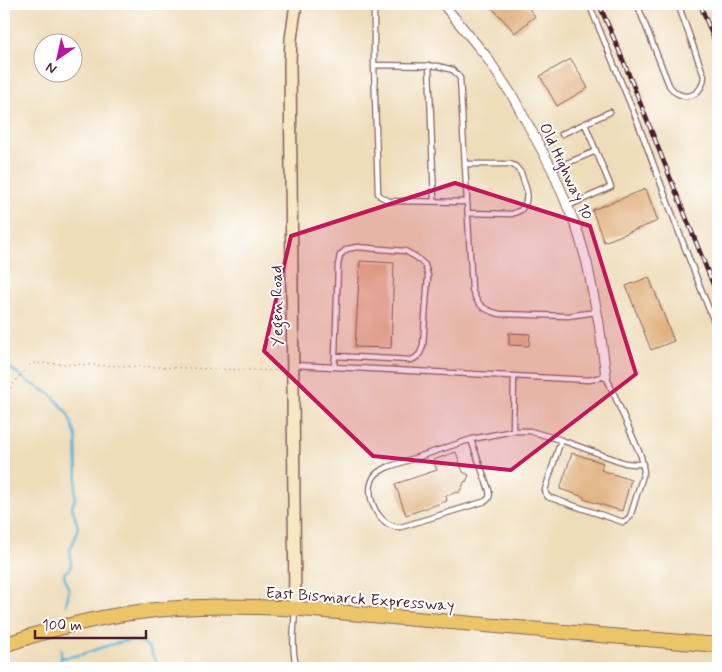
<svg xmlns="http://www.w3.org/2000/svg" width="722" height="672" font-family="Mynerve,sans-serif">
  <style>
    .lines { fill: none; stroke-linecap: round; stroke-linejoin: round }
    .stream { stroke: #57b0d5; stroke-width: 2.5 }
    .building { fill: #e1b17e }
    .lane-casing { stroke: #84625d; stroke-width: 7 }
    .street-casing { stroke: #84625d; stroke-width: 11 }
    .secondary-casing { stroke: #84625d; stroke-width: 14 }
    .primary-casing { stroke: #84625d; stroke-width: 16 }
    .path { stroke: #84625d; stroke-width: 1; stroke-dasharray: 1 4; stroke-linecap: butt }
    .lane { stroke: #fff; stroke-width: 4.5 }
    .street { stroke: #fff; stroke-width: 9 }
    .secondary { stroke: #f7e8c3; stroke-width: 11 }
    .primary { stroke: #ecc569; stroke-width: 14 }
    .rail-casing { stroke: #4a1f2b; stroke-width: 4.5 }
    .rail { stroke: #fff; stroke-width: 2.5; stroke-dasharray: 8; stroke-linecap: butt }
    .marked { fill: #c2185b; fill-opacity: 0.2; stroke: #c2185b; stroke-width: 4; stroke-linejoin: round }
    .labels { text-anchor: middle; stroke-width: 4; stroke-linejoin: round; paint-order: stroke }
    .street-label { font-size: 16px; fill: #4a1f2b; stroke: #fff }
  </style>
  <rect width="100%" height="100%" fill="#fff"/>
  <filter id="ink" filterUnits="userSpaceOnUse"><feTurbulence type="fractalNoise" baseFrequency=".02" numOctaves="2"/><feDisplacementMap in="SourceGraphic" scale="10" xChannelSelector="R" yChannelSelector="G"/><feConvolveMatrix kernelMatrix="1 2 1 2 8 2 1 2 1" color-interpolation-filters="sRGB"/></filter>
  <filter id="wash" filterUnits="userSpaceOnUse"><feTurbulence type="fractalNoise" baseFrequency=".0096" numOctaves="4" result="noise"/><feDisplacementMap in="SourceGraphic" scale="20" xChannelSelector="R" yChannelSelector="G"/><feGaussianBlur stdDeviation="1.12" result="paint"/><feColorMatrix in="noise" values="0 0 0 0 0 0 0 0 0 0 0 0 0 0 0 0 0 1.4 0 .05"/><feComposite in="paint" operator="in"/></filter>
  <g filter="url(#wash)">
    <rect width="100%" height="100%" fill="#efddba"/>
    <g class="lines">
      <path class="stream" d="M4 363 27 381 52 395 68 414 76 436 77 472 75 498 72 507 78 527 75 538 70 550 71 566 70 569 65 572 64 575 69 591 66 605
        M61 657C85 660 124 631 145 644 152 649 155 661 158 668
        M60 668 61 662V649"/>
    </g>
    <g id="blocks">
      <path class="building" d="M489 4H525L535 16 515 33Z
        M571 59 588 88 557 106 540 76Z
        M646 189 658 221 604 242 592 210Z
        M360 261 394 263 391 348 355 347Z
        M649 277 674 341 651 350 626 286Z
        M509 333 530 334 529 346 509 345Z
        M456 452 463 472 469 475 466 482 465 481 459 493 457 492 446 496 447 501 406 515 395 484 437 470 433 460Z
        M572 453 603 463 601 470 631 480 622 511 583 499 584 497 560 489Z"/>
    </g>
  </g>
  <g filter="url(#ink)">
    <use href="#blocks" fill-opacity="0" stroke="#84625d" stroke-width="1"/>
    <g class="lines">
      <defs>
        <path id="lane" d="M374 4V65L438 66 453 70 460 78 472 289C477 305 483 310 500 314L568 316 596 312
          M589 4 638 123 688 256 718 332
          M637 4 669 85C681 104 703 97 704 76L678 4
          M718 4V5
          M374 65 378 193 380 196 389 201 467 202
          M429 65 434 201
          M585 124 596 151
          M562 134 610 112
          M465 164H510L515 166 521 173 527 191 526 202 521 210 512 214 468 213
          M553 169 596 151 611 187 568 206
          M294 365 589 380 606 376 641 456 644 472 630 517 625 521 623 522 548 497 546 494 545 490 561 440
          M334 367 335 356 338 265 340 255 347 249 357 247 405 251 416 257 425 265 428 276 423 345C421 353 419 357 411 360L335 356
          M513 431 514 376
          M471 440 489 490C490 495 490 498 486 501L401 527C398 527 395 527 393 526 374 520 362 488 377 473 380 471 384 469 388 467L472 439 513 431H530L561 440 625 463 634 464H643
          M295 610C294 628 291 651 297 668"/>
        <path id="street" d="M443 4 486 56 513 97 552 169 577 229 587 263 599 323 606 376"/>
        <path id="secondary" d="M295 609 290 64 291 39 296 4"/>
        <path id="primary" d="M4 645C66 623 133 609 199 607 275 604 353 614 429 620 525 629 622 637 718 645"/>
      </defs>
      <use href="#lane" class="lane-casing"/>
      <use href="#street" class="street-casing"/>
      <use href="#secondary" class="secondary-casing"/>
      <use href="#primary" class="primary-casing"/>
      <path class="path" d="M4 396 22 373 32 363 282 371"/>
      <use href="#lane" class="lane"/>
      <use href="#street" class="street"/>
      <use href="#secondary" class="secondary"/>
      <use href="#primary" class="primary"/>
      <defs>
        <path id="rail" d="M599 4 621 55 718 297
          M700 4 718 50"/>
      </defs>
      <use href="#rail" class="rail-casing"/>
      <use href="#rail" class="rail"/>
    </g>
  </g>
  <path class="marked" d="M455 183 590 226 636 374 511 470 373 456 264 351 291 236Z"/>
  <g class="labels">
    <g class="street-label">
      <text transform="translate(567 171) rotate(65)" y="6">Old Highway 10</text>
      <text transform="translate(276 306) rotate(-91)" y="6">Yegen Road</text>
      <text transform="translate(360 598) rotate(4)" y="6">East Bismarck Expressway</text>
    </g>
  </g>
  <rect width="722" height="672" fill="none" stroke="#fff" stroke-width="20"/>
  <g transform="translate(58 58) rotate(214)"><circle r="24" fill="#ffffff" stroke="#b7a5aa"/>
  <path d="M0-4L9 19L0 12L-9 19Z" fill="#b5179e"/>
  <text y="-8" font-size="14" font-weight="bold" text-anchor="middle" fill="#4a1f2b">N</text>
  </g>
  <path d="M35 630v8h111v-8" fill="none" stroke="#4a1f2b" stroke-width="2.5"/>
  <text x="42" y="630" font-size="15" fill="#4a1f2b" stroke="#ffffff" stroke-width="4" paint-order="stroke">100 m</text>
</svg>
